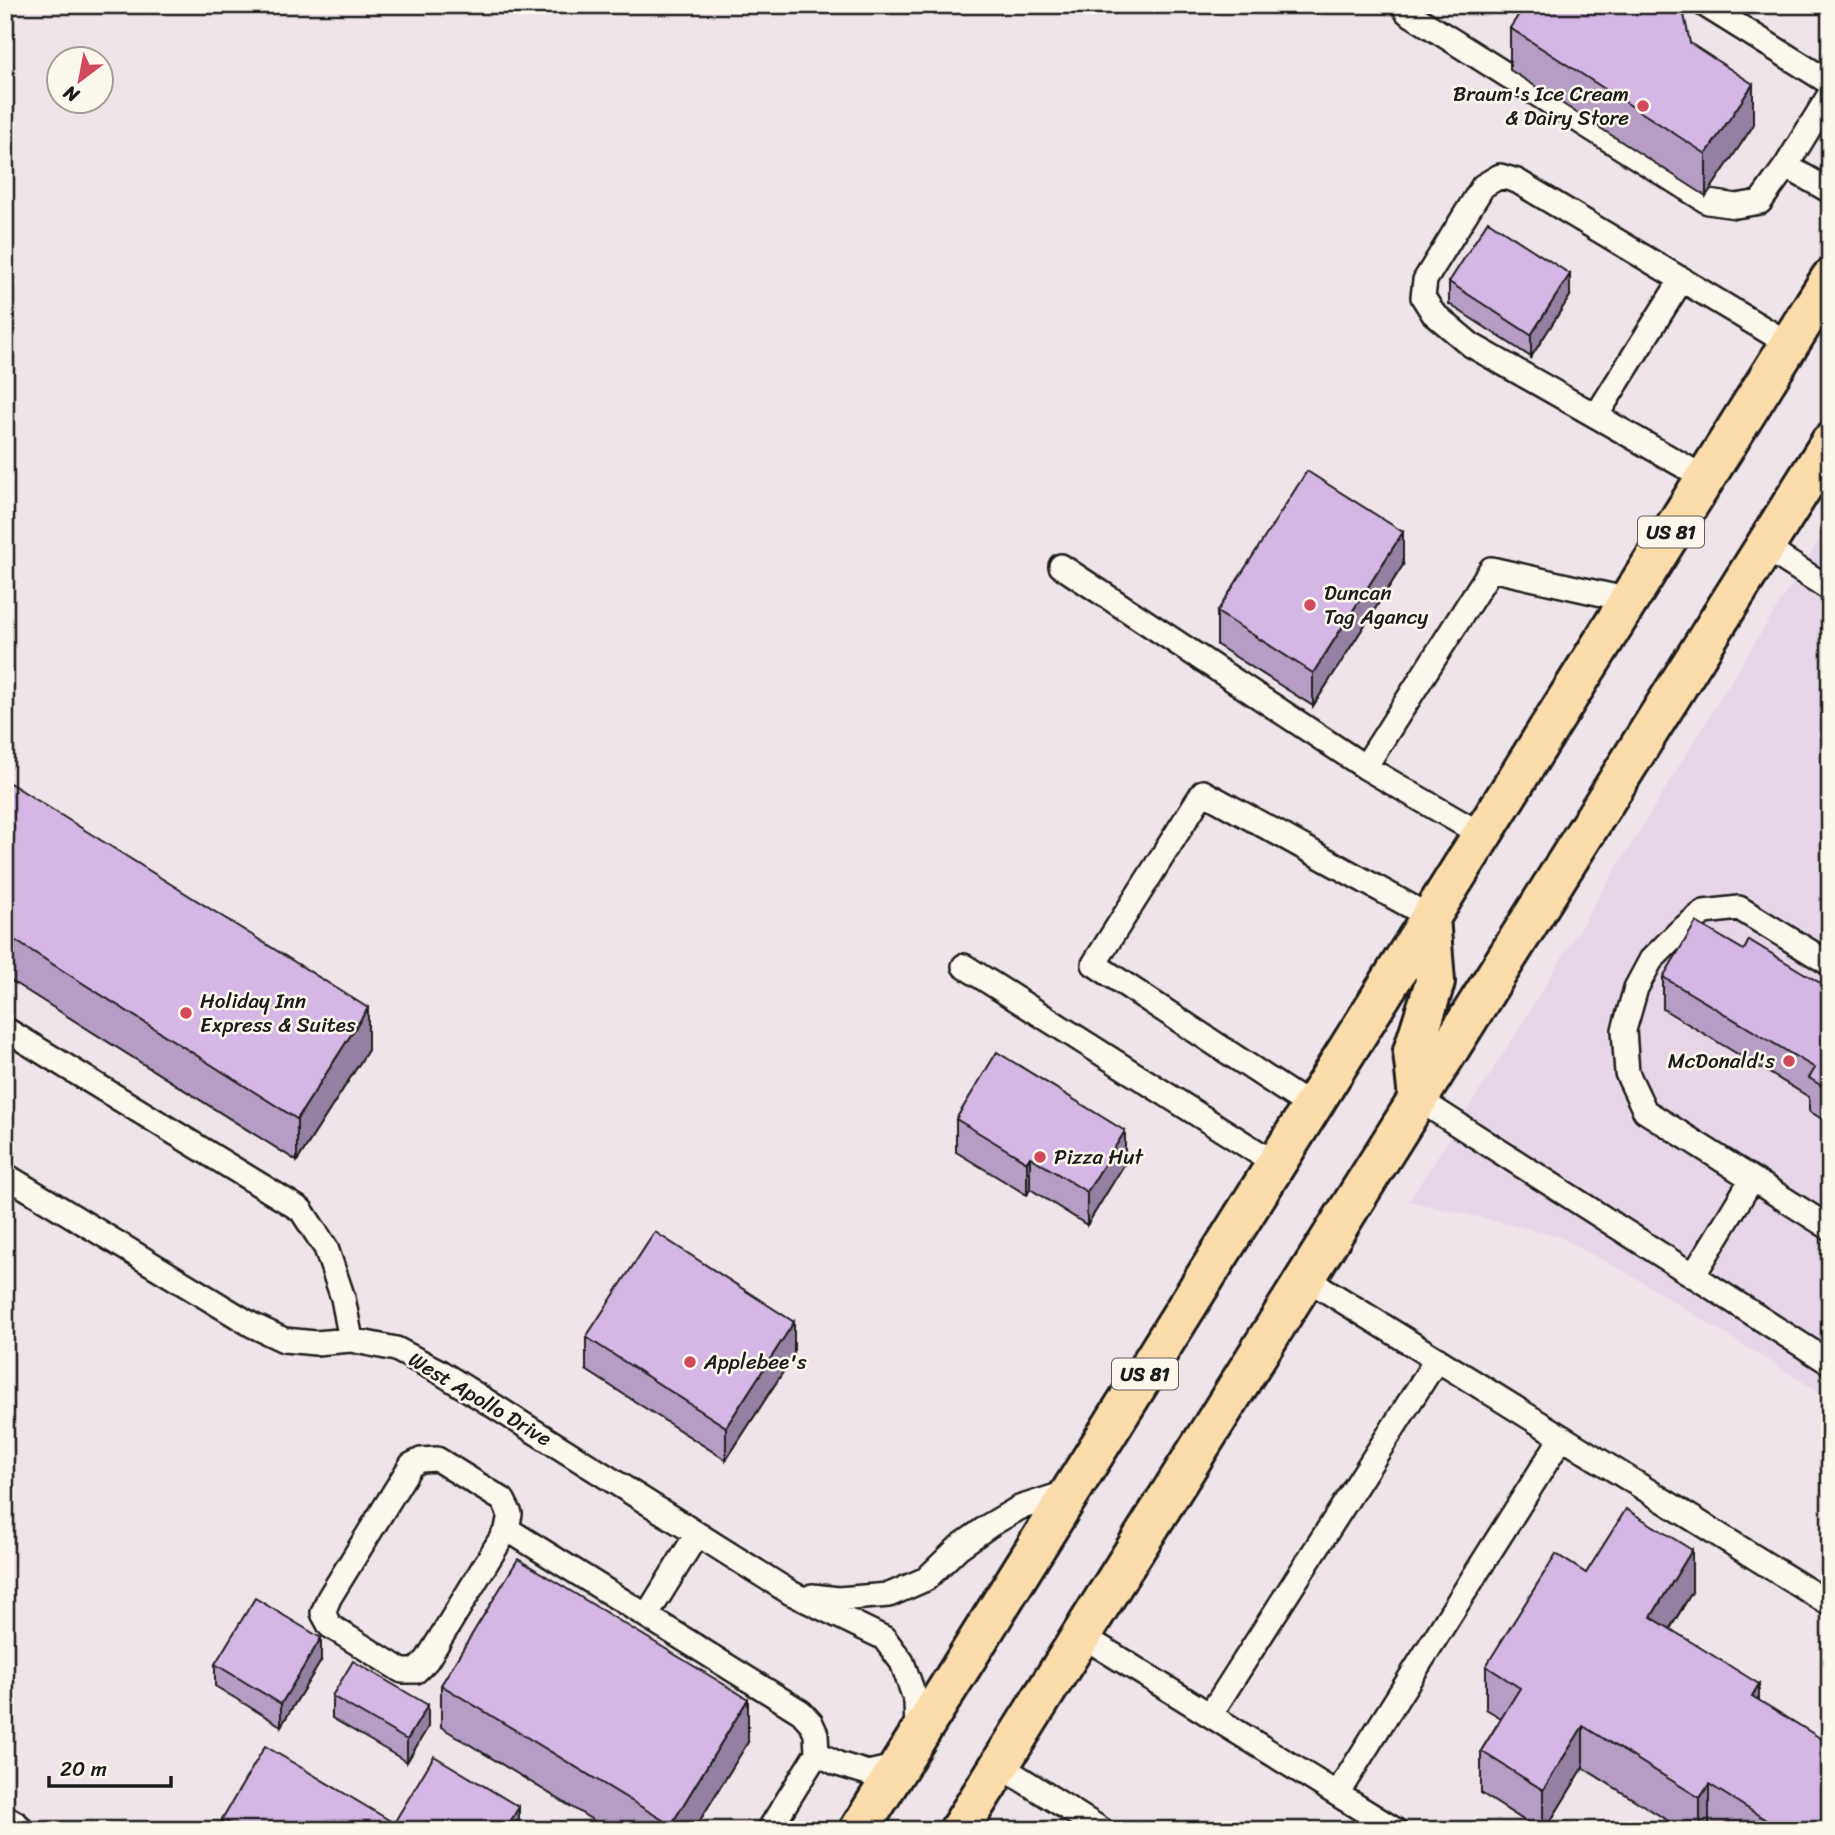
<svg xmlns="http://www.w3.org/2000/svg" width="1835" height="1835" font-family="Sriracha,sans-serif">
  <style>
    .built { fill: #e7d6e8 }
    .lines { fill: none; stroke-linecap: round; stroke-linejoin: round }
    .service-casing { stroke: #1c1c1c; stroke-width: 28 }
    .minor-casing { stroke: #1c1c1c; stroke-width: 44 }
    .primary-casing { stroke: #1c1c1c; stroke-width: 44 }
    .service { stroke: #fbf7ec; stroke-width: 23 }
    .minor { stroke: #fbf7ec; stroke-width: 38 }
    .primary { stroke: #fddcac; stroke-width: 38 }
    .wall { fill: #b69dc4; stroke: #1c1c1c; stroke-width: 2 }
    .shaded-wall { fill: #9480a0; stroke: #1c1c1c; stroke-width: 2 }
    .building { fill: #d4b7e4; stroke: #1c1c1c; stroke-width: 2 }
    .poi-dot { fill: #d1495b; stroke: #fbf7ec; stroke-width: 2.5 }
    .labels { text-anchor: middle; stroke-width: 5; stroke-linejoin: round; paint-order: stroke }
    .shield { fill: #fbf7ec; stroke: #5f5e5a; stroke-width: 2 }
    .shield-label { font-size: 19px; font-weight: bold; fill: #1c1c1c }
    .poi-label { font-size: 21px; fill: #1c1c1c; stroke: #fbf7ec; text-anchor: start }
    .street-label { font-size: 21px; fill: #1c1c1c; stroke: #fbf7ec }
  </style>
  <rect width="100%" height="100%" fill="#efe4ea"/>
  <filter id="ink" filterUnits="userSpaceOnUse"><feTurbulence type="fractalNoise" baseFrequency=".0143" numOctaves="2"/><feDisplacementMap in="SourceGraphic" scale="14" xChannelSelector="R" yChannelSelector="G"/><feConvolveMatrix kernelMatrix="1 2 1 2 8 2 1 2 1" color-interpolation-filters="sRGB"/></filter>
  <g filter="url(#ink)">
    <path class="built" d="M1830 523V1399L1634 1277 1558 1236 1409 1201 1502 1056 1739 668Z"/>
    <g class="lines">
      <defs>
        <path id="service" d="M1404 5 1407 12 1708 202 1736 206 1760 202 1786 166 1830 94
          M1705 5 1830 83
          M1786 166 1830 191
          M1596 416 1682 279
          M1705 478 1471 345 1433 313 1423 297 1425 280 1483 186 1500 176 1517 181 1789 344
          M1764 547 1830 589
          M1061 566 1365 767
          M1482 835 1365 767 1491 569 1629 600
          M1830 964 1739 908 1704 912 1680 931 1651 960 1636 988 1624 1030 1627 1073 1645 1111 1830 1228
          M964 966 1276 1164
          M5 1029 301 1210 326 1248 343 1298 351 1340
          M1418 1099 1830 1363
          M1311 1107 1094 964 1203 792 1430 917
          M5 1175 252 1325 284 1340 316 1343 351 1340 396 1349 440 1372 791 1593 884 1638 902 1662 916 1701 917 1733
          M1693 1276 1752 1179
          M1306 1278 1830 1604
          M437 1459 503 1500 510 1514 507 1529 427 1660 416 1671H402L330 1626 323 1613 329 1598 411 1465 421 1460Z
          M507 1529 801 1712 811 1723 816 1734 817 1753 769 1830
          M812 1596 838 1599 889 1595 926 1579 959 1547 990 1525 1019 1508 1072 1491
          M647 1615 697 1534
          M1081 1635 1395 1830
          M1210 1715 1437 1359
          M817 1753 838 1764 868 1773 899 1766
          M999 1765 1102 1830
          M1337 1794 1562 1437"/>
        <path id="minor" d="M5 1826 12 1830"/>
        <path id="primary" d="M1418 1099 1413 1051 1435 982 1430 917
          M859 1830 1830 279
          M959 1830 1830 443"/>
      </defs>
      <use href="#service" class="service-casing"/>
      <use href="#minor" class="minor-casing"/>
      <use href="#primary" class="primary-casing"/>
      <use href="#service" class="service"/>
      <use href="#minor" class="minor"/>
      <use href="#primary" class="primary"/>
    </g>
    <path class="wall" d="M1510 28 1690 43 1753 126 1706 196 1510 70Z
      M1449 282 1570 296 1531 357 1449 304Z
      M1403 565 1313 706 1217 645V612Z
      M5 780 368 1050 297 1161 5 977Z
      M1744 950 1830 989V1124L1809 1111V1097L1663 1009V977Z
      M956 1119 1125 1163 1087 1225 1030 1189 1027 1195 956 1152Z
      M586 1337 794 1355 726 1460 586 1370Z
      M1586 1573 1692 1592 1670 1629 1759 1701 1830 1830H1714L1709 1826 1707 1830H1683L1583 1768 1545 1830H1539L1481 1793V1751L1501 1718 1486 1709V1666Z
      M321 1661 281 1726 215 1686V1664Z
      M441 1685 748 1742 694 1830H609L441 1727Z
      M332 1696 428 1727 407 1762 332 1718Z
      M222 1819 394 1823 519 1830H222Z"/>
    <path class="shaded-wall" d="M1753 84V126L1706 196V154Z
      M1570 274V296L1531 357V335Z
      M1403 532V565L1313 706V673Z
      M368 1008V1050L297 1161V1119Z
      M1125 1131V1163L1087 1225V1192Z
      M1030 1157V1189L1027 1195V1162Z
      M794 1322V1355L726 1460V1427Z
      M1692 1550V1592L1651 1659V1617Z
      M321 1638V1661L281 1726V1704Z
      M1759 1684V1726L1752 1696Z
      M748 1699V1742L694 1830H671V1825Z
      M428 1705V1727L407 1762V1740Z
      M1583 1726V1768L1545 1830H1543V1790Z
      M1709 1784V1826L1707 1830H1700V1798Z
      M519 1807V1830H505Z"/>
    <path class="building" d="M1525 5H1682L1690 43 1753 84 1706 154 1510 28Z
      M1488 221 1570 274 1531 335 1449 282Z
      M1307 471 1403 532 1313 673 1217 612Z
      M5 780 368 1008 297 1119 5 934Z
      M1696 922 1744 950 1749 940 1830 989V1091L1809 1078 1815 1068 1663 977Z
      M997 1052 1125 1131 1087 1192 1030 1157 1027 1162 956 1119Z
      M655 1232 794 1322 726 1427 586 1337Z
      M1626 1509 1692 1550 1651 1617 1759 1684 1752 1696 1830 1744V1830H1782L1709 1784 1700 1798 1583 1726 1543 1790 1481 1751 1520 1688 1486 1666 1556 1554 1586 1573Z
      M518 1559 748 1699 671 1825 441 1685Z
      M255 1598 321 1638 281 1704 215 1664Z
      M353 1661 428 1705 407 1740 332 1696Z
      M265 1746 394 1823 434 1756 519 1807 505 1830H239L222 1819Z"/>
  </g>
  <g class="poi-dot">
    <circle cx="1643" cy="106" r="7"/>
    <circle cx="1310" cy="605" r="7"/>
    <circle cx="186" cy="1013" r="7"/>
    <circle cx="1789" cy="1061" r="7"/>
    <circle cx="1040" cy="1157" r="7"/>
    <circle cx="690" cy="1362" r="7"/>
  </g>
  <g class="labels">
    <g class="shield">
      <rect x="1638" y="516.5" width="66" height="31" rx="5"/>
      <rect x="1112" y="1358.5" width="66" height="31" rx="5"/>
    </g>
    <g class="shield-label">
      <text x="1671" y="539">US 81</text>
      <text x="1145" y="1381">US 81</text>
    </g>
    <g class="poi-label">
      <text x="1629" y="101" text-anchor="end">Braum's Ice Cream<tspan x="1629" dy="24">&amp; Dairy Store</tspan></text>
      <text x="1324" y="600">Duncan<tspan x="1324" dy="24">Tag Agancy</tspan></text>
      <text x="200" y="1008">Holiday Inn<tspan x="200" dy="24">Express &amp; Suites</tspan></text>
      <text x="1775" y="1068" text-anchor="end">McDonald's</text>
      <text x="1054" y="1164">Pizza Hut</text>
      <text x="704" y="1369">Applebee's</text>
    </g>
    <g class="street-label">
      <text transform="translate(480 1399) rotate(31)" y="7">West Apollo Drive</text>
    </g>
  </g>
  <rect width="1835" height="1835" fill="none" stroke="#fbf7ec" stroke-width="28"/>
  <rect x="14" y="14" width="1807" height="1807" fill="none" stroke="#1c1c1c" stroke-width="2.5" filter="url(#ink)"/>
  <g transform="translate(80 80) rotate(212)"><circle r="33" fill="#fbf7ec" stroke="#a29f99" stroke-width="2"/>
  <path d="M0-5L12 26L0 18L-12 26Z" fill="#d1495b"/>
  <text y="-10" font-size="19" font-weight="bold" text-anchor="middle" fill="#1c1c1c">N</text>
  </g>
  <path d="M49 1776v10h122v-10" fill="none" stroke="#1c1c1c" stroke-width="3.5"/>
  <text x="60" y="1776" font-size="21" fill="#1c1c1c" stroke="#fbf7ec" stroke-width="5" paint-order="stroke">20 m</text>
</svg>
